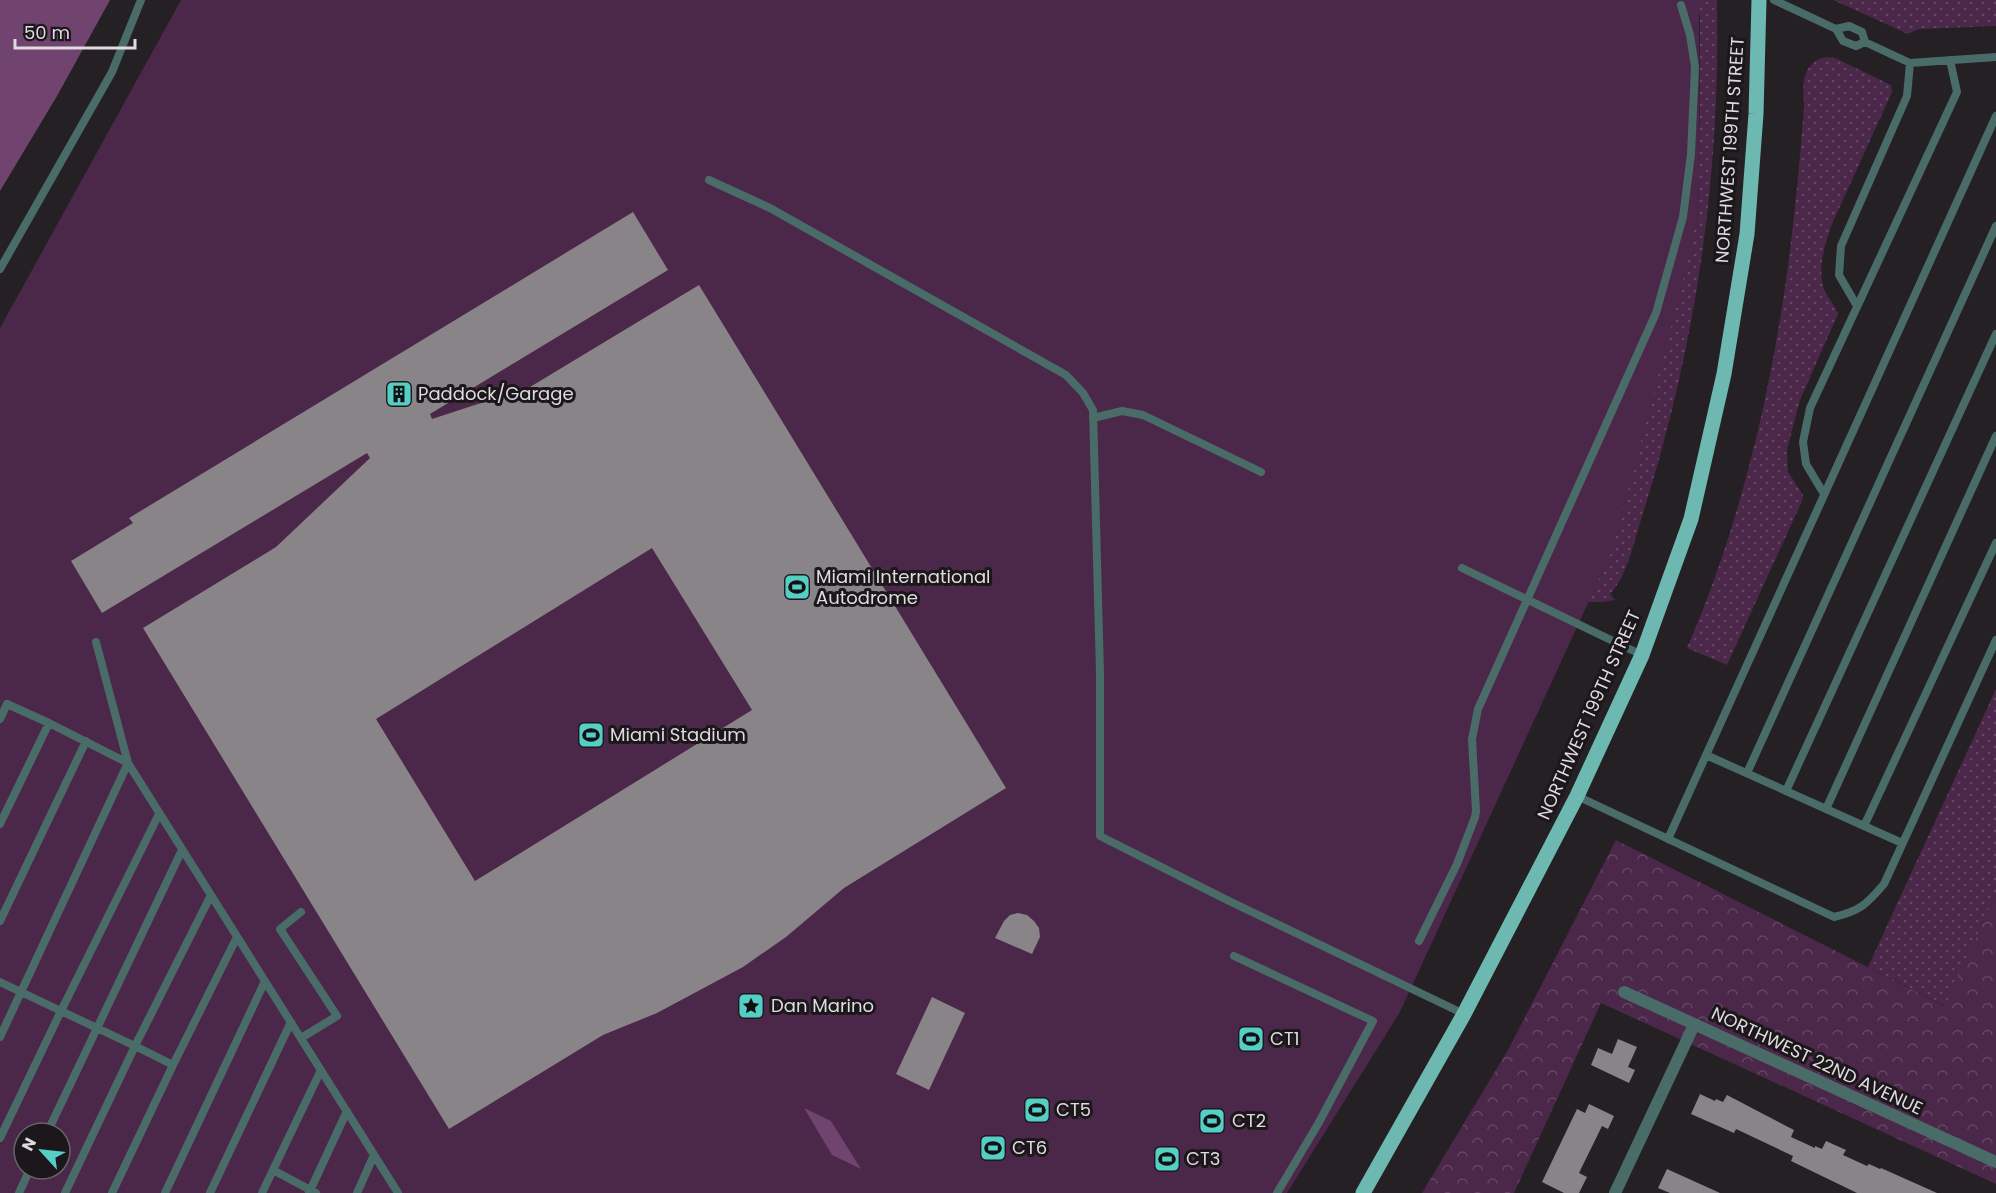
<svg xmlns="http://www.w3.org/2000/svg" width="1996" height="1193" font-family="Poppins,sans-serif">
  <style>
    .grass { fill: url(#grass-dots) }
    .forest { fill: url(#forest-crowns) }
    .garden { fill: #4b2749; fill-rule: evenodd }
    .water { fill: #71436f }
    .building { fill: #898488; fill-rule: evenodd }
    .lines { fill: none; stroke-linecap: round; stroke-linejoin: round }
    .lane { stroke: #4a6c69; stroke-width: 8 }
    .street { stroke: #4a6c69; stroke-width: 12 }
    .primary { stroke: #6db8b1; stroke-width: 15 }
    .labels { text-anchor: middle; stroke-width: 6; stroke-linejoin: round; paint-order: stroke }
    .street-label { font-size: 18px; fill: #dfdcdf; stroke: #1b171a }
    .poi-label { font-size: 18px; fill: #dfdcdf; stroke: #1b171a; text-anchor: start }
  </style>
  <defs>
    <pattern id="grass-dots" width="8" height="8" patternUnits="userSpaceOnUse" patternTransform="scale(1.5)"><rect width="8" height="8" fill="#4b2749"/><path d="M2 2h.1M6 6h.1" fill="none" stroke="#644663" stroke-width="1.8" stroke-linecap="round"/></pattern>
    <pattern id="forest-crowns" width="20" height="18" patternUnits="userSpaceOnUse" patternTransform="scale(1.5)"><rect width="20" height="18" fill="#4b2749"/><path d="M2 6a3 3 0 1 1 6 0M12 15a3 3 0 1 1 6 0" fill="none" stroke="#644663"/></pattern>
  </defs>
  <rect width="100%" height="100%" fill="#242024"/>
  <path class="grass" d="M1693 0H1717C1721 173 1696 345 1644 510 1636 534 1628 576 1610 594L1615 600 1603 602H1587L1697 219 1699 186 1700 16Z
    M1833 0H1996V26L1919 29 1908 34Z
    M1828 57 1835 58 1891 85 1892 92 1832 224C1825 243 1817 270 1824 289 1828 298 1835 305 1838 314L1800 400 1787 450 1788 472 1803 495 1802 501 1727 665 1687 648C1746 512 1778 363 1794 216 1798 180 1801 144 1804 108 1804 98 1802 85 1805 76 1808 65 1817 58 1828 57Z
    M1996 689V894L1946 1006 1868 967Z"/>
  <path class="forest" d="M1616 840 1945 1006 1996 894V1184L1601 1003 1514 1193H1422L1509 1048Z"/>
  <path class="garden" d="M181 0H1699V186L1697 219 1678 301 1612 551 1400 1012 1287 1193H0V328ZM24 1133H60V1169H24Z"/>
  <path class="water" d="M0 0H110L57 96 0 191Z
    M804 1108 831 1121 861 1169 832 1155Z"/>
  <path class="building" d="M633 212 668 270 430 414 432 419 530 387 699 285 1006 788 844 888 786 937 743 967 657 1013 603 1035 449 1129 143 628 276 547 370 458 367 453 102 613 71 561 133 523 129 518ZM652 548 752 710 475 881 376 719Z
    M1018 913 1027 915 1034 921 1039 928 1040 937 1032 954 995 938 1004 921 1010 915Z
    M932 997 965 1013 929 1090 896 1074Z
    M1618 1039 1637 1047 1628 1067 1635 1070 1629 1083 1591 1065 1598 1048 1612 1054Z
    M1700 1094 1715 1101 1716 1099 1723 1102 1727 1095 1794 1130 1791 1137 1815 1148V1146L1822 1149 1826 1141 1846 1150 1843 1155 1867 1166 1869 1164 1880 1169 1881 1168 1937 1193H1857L1791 1161 1793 1156 1736 1129 1734 1133 1691 1114Z
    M1589 1104 1614 1116 1608 1129 1602 1126 1579 1173 1587 1177 1579 1193H1564L1542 1182 1577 1109 1585 1113Z
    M1667 1169 1720 1193H1670L1658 1188Z"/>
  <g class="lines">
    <path class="lane" d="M1774 0 1836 29 1843 41 1856 46 1865 42
      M1836 29 1849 26 1862 32 1865 42 1910 63 1996 57
      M709 180 770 208 1066 375 1083 393 1093 410 1100 673V836L1227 900 1464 1014
      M0 269 112 72 141 0
      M1857 306 1839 275 1841 246 1907 96 1910 63
      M1093 418 1122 411 1143 415 1261 472
      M1824 494 1806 464 1803 442 1810 408 1957 92 1950 60
      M1462 568 1642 655
      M96 642 128 763
      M0 719 7 704 49 723
      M1706 755 1902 843
      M1747 773 1996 226
      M1786 791 1996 334
      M1577 796 1834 917C1860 911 1867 904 1884 884L1996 640
      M1826 809 1996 436
      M159 814 61 1011 135 1046 211 895
      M0 824 49 723 128 763
      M1864 826 1996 543
      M1668 839 1996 116
      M0 921 86 741
      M1419 941 1457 864 1475 817 1476 811 1472 739 1478 709 1656 313 1683 217 1691 154 1695 67 1690 35 1681 5
      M1234 956 1373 1021 1318 1124 1277 1193
      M0 982 21 992 128 763 398 1193
      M0 1037 21 992 61 1011 0 1138
      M301 1038 337 1016 280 929 301 912
      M173 1065 237 937
      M47 1133 182 850
      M273 1170 321 1070
      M19 1193 30 1169
      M65 1193 135 1046 173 1065 112 1193
      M165 1193 265 981
      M210 1193 291 1022
      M262 1193 273 1170 316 1193
      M309 1193 347 1111
      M357 1193 374 1155"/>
    <path class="street" d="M1624 992 1996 1162
      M1615 1193 1694 1025"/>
    <path class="primary" d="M1363 1193 1464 1014 1577 796 1642 655 1691 519 1724 374 1747 234 1756 114 1759 0"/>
  </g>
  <defs>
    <symbol id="building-square" viewBox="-11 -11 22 22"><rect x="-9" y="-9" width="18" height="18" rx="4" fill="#55cec5" stroke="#1b171a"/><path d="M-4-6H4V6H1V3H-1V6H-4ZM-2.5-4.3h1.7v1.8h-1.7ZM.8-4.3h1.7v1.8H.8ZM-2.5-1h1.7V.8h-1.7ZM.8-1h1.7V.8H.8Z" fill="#111"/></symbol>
    <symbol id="stadium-square" viewBox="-11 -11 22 22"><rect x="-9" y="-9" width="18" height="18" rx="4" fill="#55cec5" stroke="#1b171a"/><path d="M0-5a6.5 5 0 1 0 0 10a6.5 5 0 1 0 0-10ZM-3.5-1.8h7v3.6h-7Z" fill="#111"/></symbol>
    <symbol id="sight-square" viewBox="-11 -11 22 22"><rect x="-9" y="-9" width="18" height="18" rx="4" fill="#55cec5" stroke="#1b171a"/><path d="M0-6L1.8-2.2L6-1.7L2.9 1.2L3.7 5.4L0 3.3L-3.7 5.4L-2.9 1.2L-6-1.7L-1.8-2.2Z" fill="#111"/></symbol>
  </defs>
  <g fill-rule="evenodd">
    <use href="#building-square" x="384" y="379" width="30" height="30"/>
    <use href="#stadium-square" x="782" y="572" width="30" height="30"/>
    <use href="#stadium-square" x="576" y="720" width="30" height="30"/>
    <use href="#sight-square" x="736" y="991" width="30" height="30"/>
    <use href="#stadium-square" x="1236" y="1024" width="30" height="30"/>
    <use href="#stadium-square" x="1022" y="1095" width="30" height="30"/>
    <use href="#stadium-square" x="1197" y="1106" width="30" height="30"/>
    <use href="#stadium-square" x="978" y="1133" width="30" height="30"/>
    <use href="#stadium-square" x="1152" y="1144" width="30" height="30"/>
  </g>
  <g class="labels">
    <g class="street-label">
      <text transform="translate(1730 150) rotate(-86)" y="6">NORTHWEST 199TH STREET</text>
      <text transform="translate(1589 715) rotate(-66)" y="6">NORTHWEST 199TH STREET</text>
      <text transform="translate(1817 1061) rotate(25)" y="6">NORTHWEST 22ND AVENUE</text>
    </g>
    <g class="poi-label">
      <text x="418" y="400">Paddock/Garage</text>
      <text x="816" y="583">Miami International<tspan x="816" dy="21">Autodrome</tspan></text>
      <text x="610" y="741">Miami Stadium</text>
      <text x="771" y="1012">Dan Marino</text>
      <text x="1270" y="1045">CT1</text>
      <text x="1056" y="1116">CT5</text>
      <text x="1232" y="1127">CT2</text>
      <text x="1012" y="1154">CT6</text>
      <text x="1186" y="1165">CT3</text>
    </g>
  </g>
  <g transform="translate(42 1151) rotate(297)"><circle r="28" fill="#1b171a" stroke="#696669" stroke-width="1.5"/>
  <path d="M0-4.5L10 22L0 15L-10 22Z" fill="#55cec5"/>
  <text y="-9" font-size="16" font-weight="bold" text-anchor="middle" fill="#dfdcdf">N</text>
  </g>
  <path d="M15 39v9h120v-9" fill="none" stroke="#dfdcdf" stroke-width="3"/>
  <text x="24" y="39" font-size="18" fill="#dfdcdf" stroke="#1b171a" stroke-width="4.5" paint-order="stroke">50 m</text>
</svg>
